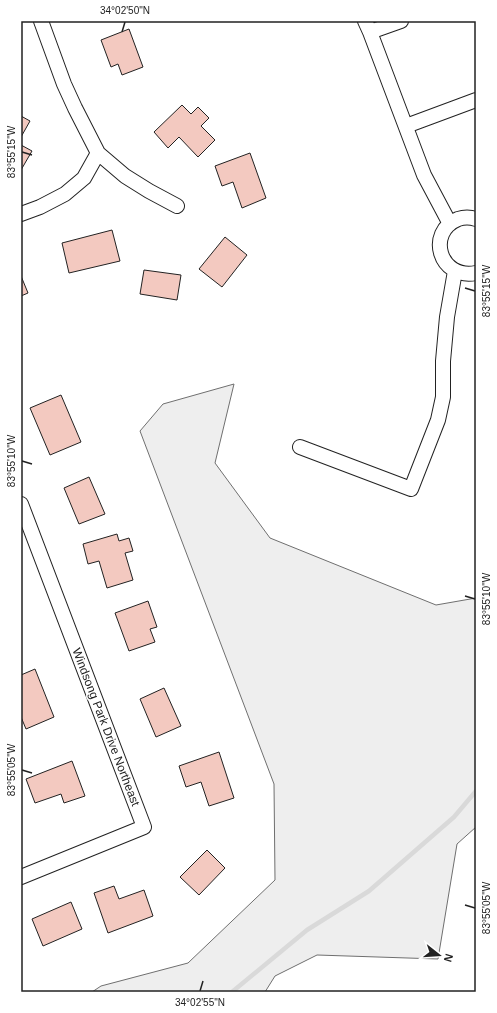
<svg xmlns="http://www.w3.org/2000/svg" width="497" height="1013" font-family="Arial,sans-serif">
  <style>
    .green { fill: #eee; stroke: #6f6f6f }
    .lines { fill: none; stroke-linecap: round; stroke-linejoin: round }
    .stream { stroke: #d9d9d9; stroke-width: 4.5 }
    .building { fill: #f3c9c0; stroke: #222 }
    .minor-casing { stroke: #222; stroke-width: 16 }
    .minor { stroke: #fff; stroke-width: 14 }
    .ticks { fill: none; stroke: #222; stroke-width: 1.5 }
    .labels { text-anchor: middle; stroke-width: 3; stroke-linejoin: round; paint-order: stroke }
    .street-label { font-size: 12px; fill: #222; stroke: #fff }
    .neatline { fill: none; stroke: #222; stroke-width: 1.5 }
    .ticks-label { font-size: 10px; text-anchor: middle; fill: #222 }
  </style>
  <rect width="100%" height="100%" fill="#fff"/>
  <path class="green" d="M234 384 215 463 270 538 436 605 476 598V827L457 844 438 959 317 955 275 976 265 992H92L101 986 188 963 275 880 274 784 140 431 163 404Z"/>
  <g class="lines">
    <path class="stream" d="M232 992 307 930 369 891 454 817 476 791"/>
  </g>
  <path class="building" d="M129 29 143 67 122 75 118 64 111 67 101 40Z
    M182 105 191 114 198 107 209 118 201 126 215 140 198 157 179 137 168 148 154 132Z
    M21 116 30 121 21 137Z
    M21 145 32 151 21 170Z
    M250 153 266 198 242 208 233 182 222 186 215 166Z
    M112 230 120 261 69 273 62 243Z
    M225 237 247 255 222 287 199 269Z
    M144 270 181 275 177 300 140 294Z
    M21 276 28 293 21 296Z
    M61 395 81 442 50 455 30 408Z
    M89 477 105 514 79 524 64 488Z
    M117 534 119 541 129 538 133 551 125 553 133 580 107 588 99 561 88 564 83 544Z
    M148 601 157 627 150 629 155 642 129 651 115 613Z
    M35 669 54 717 26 729 21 717V675Z
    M164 688 181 726 156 737 140 699Z
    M219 752 234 798 209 806 201 782 186 787 179 766Z
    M72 761 85 796 64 803 61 794 35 803 26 779Z
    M207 850 225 868 199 895 180 877Z
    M114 886 119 899 144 890 153 916 108 933 94 893Z
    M71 902 82 929 43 946 32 919Z"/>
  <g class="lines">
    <defs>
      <path id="minor" d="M41 21 64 84 75 108 98 153 125 176 149 191 177 206
        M365 21 370 32 424 175 450 224
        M370 32 401 21
        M406 126 476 100
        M21 214 40 207 65 194 84 178 98 153
        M476 219C470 217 464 217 458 219 426 232 439 280 476 273
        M300 447 411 489 438 420 443 397V361L447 317 455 271
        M21 504 144 827 21 877"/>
    </defs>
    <use href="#minor" class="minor-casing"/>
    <use href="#minor" class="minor"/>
  </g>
  <path class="ticks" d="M122 32 125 22M22 152 32 155M465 288 475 291M22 461 32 464M465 596 475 599M22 770 32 773M465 905 475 908M200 991 203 981"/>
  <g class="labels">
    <g class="street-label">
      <text transform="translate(106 727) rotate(69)" y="4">Windsong Park Drive Northeast</text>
    </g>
  </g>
  <rect width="497" height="1013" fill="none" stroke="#ffffff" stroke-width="44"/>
  <g transform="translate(439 955) rotate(107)" stroke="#ffffff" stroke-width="3" paint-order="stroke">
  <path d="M0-3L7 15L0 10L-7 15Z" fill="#222222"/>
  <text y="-6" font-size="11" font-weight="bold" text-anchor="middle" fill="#222222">N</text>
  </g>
  <rect x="22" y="22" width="453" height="969" class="neatline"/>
  <g class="ticks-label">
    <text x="125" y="14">34°02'50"N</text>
    <text transform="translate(11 152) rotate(-90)" y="4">83°55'15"W</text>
    <text transform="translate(486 291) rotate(-90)" y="4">83°55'15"W</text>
    <text transform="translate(11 461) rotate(-90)" y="4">83°55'10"W</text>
    <text transform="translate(486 599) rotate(-90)" y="4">83°55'10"W</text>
    <text transform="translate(11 770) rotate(-90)" y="4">83°55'05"W</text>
    <text transform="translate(486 908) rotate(-90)" y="4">83°55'05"W</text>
    <text x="200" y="1006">34°02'55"N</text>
  </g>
</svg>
